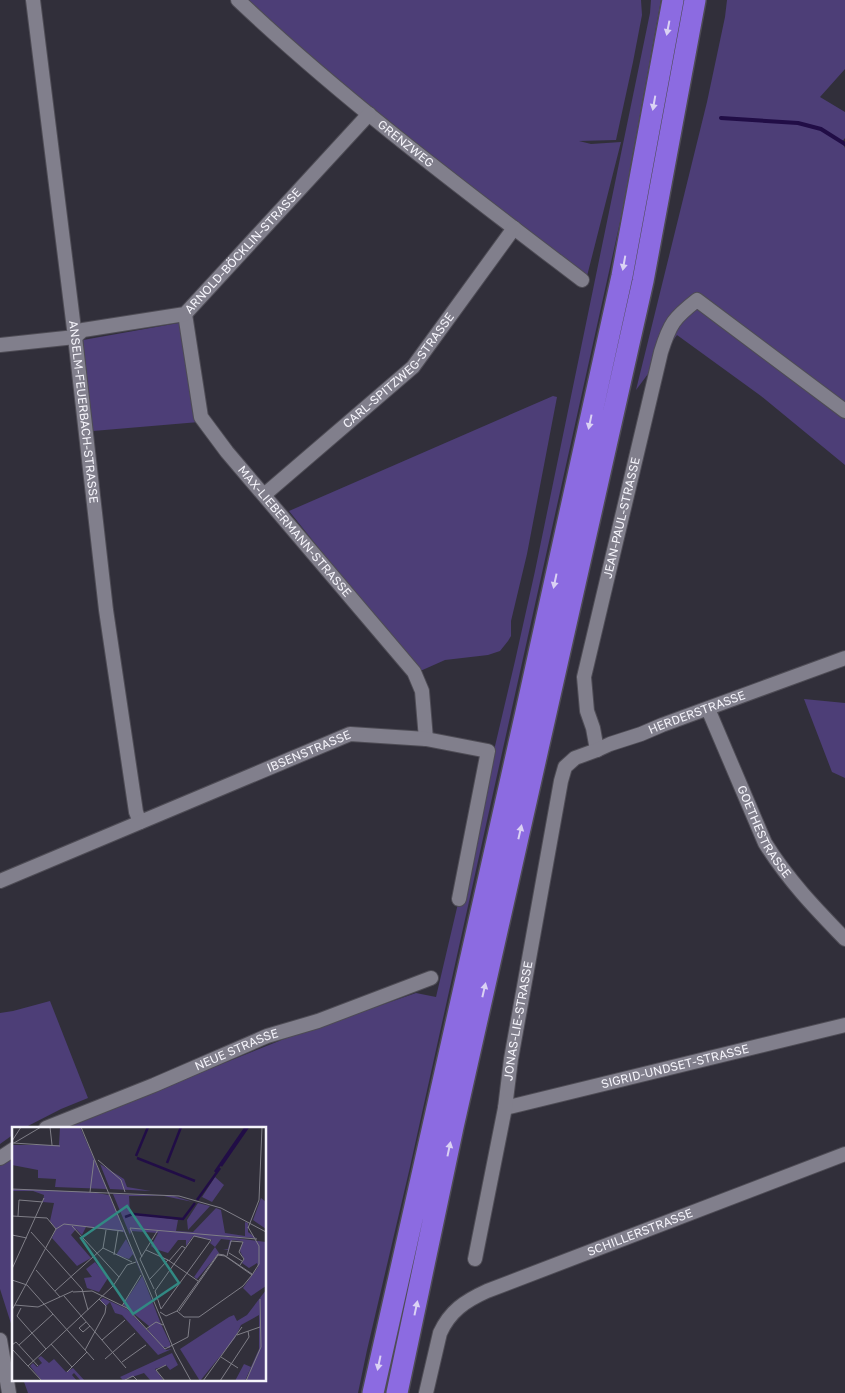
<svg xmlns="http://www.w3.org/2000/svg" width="845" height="1393" font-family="'Golos Text',sans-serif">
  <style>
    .green { fill: #4d3e77 }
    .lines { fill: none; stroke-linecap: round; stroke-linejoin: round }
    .stream { stroke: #210d46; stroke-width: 4 }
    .minor-casing { stroke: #4e4c55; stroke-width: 16 }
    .highway-casing { stroke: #4e4c55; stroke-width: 24 }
    .minor { stroke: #817f8c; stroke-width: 14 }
    .highway { stroke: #8c6be1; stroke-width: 21 }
    .oneway { fill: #dbd2f4 }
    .labels { text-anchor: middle; stroke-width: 5; stroke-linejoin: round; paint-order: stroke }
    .street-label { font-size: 12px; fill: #f5f4fb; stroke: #312f3a }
    .inset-river { fill: none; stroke: #210d46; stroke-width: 2.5 }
    .inset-road { fill: none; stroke: #7f7e87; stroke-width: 1 }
    .view { fill: #328983; fill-opacity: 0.15; stroke: #328983; stroke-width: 2.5 }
    .inset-edge { fill: none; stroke: #f5f4fb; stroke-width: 2.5 }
  </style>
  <rect width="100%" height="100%" fill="#312f3a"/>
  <path class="green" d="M238 0H641L642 15 633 62 616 140 579 141 591 144 621 142 584 288 582 280Z
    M651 0H661L622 213 410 1167 367 1350 358 1393H28L23 1379H265V1128H62L284 1039 416 993 436 997 515 661 535 571 650 13Z
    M727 0H845V69L820 97 845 112V138L842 142 845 148V465L761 396 677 335 636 390 707 102 725 17Z
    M184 322 199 422 93 431 83 340Z
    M553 396 557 397 527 554 511 621V636L508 641 500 651 488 655 445 660 418 672 289 511Z
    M804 699 845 703V778L832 772Z
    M50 1001 88 1098 61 1109 24 1128H14V1134L0 1144V1013L13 1011Z
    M14 1156V1333L0 1289V1166Z"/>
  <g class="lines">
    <path class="stream" d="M721 118 798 123 821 129 845 144"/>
    <defs>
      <g id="minor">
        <path id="s1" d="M33 0 75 337 106 610 136 812 140 822"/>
        <path id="s2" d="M238 0C345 101 464 190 582 280"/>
        <path id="s3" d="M185 314 201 417 227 452 414 672 422 691 426 739"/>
        <path id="s4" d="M0 345 75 337 83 330 185 314 369 114"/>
        <path id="s5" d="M264 495 413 367 514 228"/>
        <path id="s6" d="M708 709 765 843C788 880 815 908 845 939"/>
        <path id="s7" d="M597 750 593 728 587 711 584 677 661 352C670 323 674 318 697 300L845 411"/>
        <path id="s8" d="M0 881 350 734 426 739 488 751 459 899"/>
        <path id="s9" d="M505 1108 845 1025"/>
        <path id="s10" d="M46 1128 154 1085 267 1036 318 1021 431 978"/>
        <path d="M0 1158 14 1149"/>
        <path id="s11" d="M475 1259 505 1108 511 1059 561 781 565 767 575 758 597 750 610 744 641 734 662 725 845 658"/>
        <path d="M0 1340 9 1393"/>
        <path id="s12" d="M426 1393 440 1333C450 1311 465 1301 487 1291L845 1154"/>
      </g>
      <path id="highway" d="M373 1393 526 712 622 276 673 0
        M397 1393 453 1127 643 281 695 0"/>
    </defs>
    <use href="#minor" class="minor-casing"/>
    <use href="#highway" class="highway-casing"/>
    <use href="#minor" class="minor"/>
    <use href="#highway" class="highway"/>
  </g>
  <defs><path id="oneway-solid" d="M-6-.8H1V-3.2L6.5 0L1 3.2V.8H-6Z" transform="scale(1.25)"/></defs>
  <g class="oneway">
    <use href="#oneway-solid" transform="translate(668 28) rotate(101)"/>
    <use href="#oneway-solid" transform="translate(654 103) rotate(100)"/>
    <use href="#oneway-solid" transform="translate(624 263) rotate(100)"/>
    <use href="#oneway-solid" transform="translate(590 422) rotate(102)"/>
    <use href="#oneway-solid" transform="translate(555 581) rotate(102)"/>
    <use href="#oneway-solid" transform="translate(520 832) rotate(-77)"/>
    <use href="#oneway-solid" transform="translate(484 990) rotate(-77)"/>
    <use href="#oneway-solid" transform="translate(449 1149) rotate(-78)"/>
    <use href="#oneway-solid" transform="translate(416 1308) rotate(-78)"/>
    <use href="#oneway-solid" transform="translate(379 1363) rotate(102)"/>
  </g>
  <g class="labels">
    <g class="street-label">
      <text dy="4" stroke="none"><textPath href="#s2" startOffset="221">GRENZWEG</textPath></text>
      <text dy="4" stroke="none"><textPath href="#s4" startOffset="275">ARNOLD-BÖCKLIN-STRASSE</textPath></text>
      <text dy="4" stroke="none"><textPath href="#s5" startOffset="184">CARL-SPITZWEG-STRASSE</textPath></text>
      <text dy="4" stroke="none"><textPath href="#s1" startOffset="415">ANSELM-FEUERBACH-STRASSE</textPath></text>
      <text dy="4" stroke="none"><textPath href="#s7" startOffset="238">JEAN-PAUL-STRASSE</textPath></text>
      <text dy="4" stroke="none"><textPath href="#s3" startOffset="252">MAX-LIEBERMANN-STRASSE</textPath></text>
      <text dy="4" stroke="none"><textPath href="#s11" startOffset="644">HERDERSTRASSE</textPath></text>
      <text dy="4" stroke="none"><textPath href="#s8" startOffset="335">IBSENSTRASSE</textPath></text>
      <text dy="4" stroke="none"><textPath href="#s6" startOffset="135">GOETHESTRASSE</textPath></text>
      <text dy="4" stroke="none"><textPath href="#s11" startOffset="242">JONAS-LIE-STRASSE</textPath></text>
      <text dy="4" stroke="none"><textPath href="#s10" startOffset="206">NEUE STRASSE</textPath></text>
      <text dy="4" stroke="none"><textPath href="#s9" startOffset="175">SIGRID-UNDSET-STRASSE</textPath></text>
      <text dy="4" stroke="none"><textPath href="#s12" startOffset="290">SCHILLERSTRASSE</textPath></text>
    </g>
  </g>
  <g transform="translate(12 1127)">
    <rect width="254" height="254" fill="#312f3a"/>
    <path d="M48 0H68L95 62 43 60 44 52 26 51V43L0 38V18H47ZM88 37 112 52 115 60 139 64 98 62ZM203 50 212 58 200 75 190 70ZM0 64V62L79 65 97 68 111 99 149 197 158 216V221L151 220 136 203 137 199 111 178 130 149 121 127 117 132 104 128 114 112 121 126 112 105 74 100 70 108 64 102 59 108 79 131 65 139 40 111 44 102 38 94 42 76 31 75 32 68 21 64ZM101 67 162 69 181 75 152 69H117L118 86 166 93 164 104 181 105 204 81 209 83 213 106 233 109V95L236 96V105L244 111 208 109 254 115V159L239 169 231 161 246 140 245 136 237 141 230 136 232 132 228 124 231 114 220 113 215 128 208 126 215 128 216 123 211 122H216L218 113 209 112 203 120 207 126 185 152 182 150 203 120 198 116 200 113 181 109 174 119V113H166L156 126 143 122 139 119 146 106 119 104 118 108ZM249 71 254 75V102L241 93ZM186 76 198 79 176 103 175 93ZM83 135 96 151 87 165 75 161 72 151 80 150 74 142ZM254 163V254H234L239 240 233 254H223L232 237 239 240 247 222V188L229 198 223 211 188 254 168 222 217 190 222 188 225 194 235 188ZM91 171 115 182 154 223 160 222 146 228 110 188 103 186 98 175 94 179 88 173ZM160 226 166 238 158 243 154 238 143 242 152 254H139L132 246 111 253 108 250ZM29 229 37 236 42 232 54 245 61 241 73 254H69L62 246 60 248 65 254H30L18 239 21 236 25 240 30 236 26 231Z" fill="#4d3e77"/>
    <path class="inset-river" d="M124 29 136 0M125 31 183 54M155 36 169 0M209 39 236 0M203 45 234 0M185 73 208 41M113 90 121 87 171 92 183 76"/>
    <path class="inset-road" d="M38 0 40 18M69 0 163 225 179 254M0 14 9 0M1 16 48 19M2 16 29 0M86 33 109 53 113 65M0 62 167 69 209 81 254 105M78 65 82 33M0 89 35 91 44 102M6 89 7 73 31 75M60 99 107 150M236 100 247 119V137L240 148M236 101 247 73 250 0M44 102 52 97 111 104M19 105 70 162 76 183M0 108 15 111M182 109 199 113 149 182 143 164ZM91 121 120 135M134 123 156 133 186 154M217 126 230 134M102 128 106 104M215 129 219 114 231 115 227 125 232 132 228 138M130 130 118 101 245 112M157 134 170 119 173 121M0 142 32 71M24 143 48 170M138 152 156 133M0 153 15 158 82 233M142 162 128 132 146 103M43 164 91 121 94 103M61 165 80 164 115 181 153 222 176 210 178 192M52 169 114 241M3 178 26 180 61 164M110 179 129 148M9 181 5 189 34 222M0 183 44 102M167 184 206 128 213 129 240 148 231 159 187 190H172L165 184 206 127 212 128 240 147M148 185 154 189 165 184M74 195 67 201 71 205 78 199M134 202 144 195 151 198M225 208 248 200M90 213 113 193M39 217 60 240M0 218 4 215 26 239M7 218 41 187M0 222 30 254M73 223 93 186 94 179 87 172M209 230 226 241M93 232 123 206M110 235 134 218M16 239 101 159 115 138 124 135M55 245 75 225M111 254 121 249 126 254M153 254 144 243 154 238M191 254 230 200M208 254 237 210 236 204M234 254 249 220 248 172"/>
    <path class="view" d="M115 79 167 156 121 187 69 111Z"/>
    <rect width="254" height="254" class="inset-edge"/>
  </g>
</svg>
